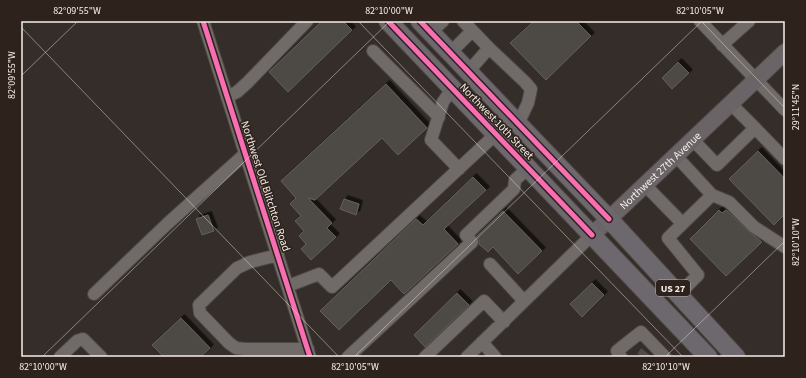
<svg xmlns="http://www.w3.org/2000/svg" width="806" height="378" font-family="'Source Sans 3',sans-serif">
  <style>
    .building { fill: #4d4945; stroke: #64605b; filter: url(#shadow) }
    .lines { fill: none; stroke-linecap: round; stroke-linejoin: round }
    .minor-tunnel { stroke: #514a46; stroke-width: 12; stroke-dasharray: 12 6; stroke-linecap: butt }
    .minor-casing { stroke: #4f4946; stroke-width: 14 }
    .major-casing { stroke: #4f4946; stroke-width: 18 }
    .highway-casing { stroke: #4f4946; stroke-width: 20 }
    .minor { stroke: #706b68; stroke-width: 12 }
    .major { stroke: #6a6466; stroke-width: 16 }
    .highway { stroke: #6d686d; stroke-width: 18 }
    .cycleway-casing { stroke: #2e221c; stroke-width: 8 }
    .cycleway { stroke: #f96db3; stroke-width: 5 }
    .ticks { fill: none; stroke: #f6eee9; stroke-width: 1; stroke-opacity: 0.45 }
    .labels { text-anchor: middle; stroke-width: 3; stroke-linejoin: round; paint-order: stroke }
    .shield { fill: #2e221c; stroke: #bab1ac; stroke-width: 1 }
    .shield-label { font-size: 10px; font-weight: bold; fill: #f6eee9 }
    .street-label { font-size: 11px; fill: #f6eee9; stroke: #2e221c }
    .neatline { fill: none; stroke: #f6eee9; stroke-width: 1.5 }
    .ticks-label { font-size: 10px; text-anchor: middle; fill: #f6eee9 }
  </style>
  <defs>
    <filter id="shadow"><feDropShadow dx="3.5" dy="-3.5" stdDeviation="0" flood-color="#0009"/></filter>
  </defs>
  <rect width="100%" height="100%" fill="#342d29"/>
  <path class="building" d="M322 21H343L352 30 288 92 269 72Z
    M534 21H576L591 36 546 80 510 43Z
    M678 62 689 73 672 89 662 78Z
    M386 84 427 128 398 155 382 138 315 200 308 198 332 223 327 228 336 237 311 260 301 249 306 244 299 236 304 231 295 221 301 216 290 204 296 198 281 181Z
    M758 151 785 179V214L774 225 729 179Z
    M473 177 486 190 444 229 458 244 404 294 391 280 339 330 320 311 416 219 423 225Z
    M344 199 359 204 356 215 340 209Z
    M719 210 722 213 726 210 749 232 762 242 726 276 690 239Z
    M503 211 542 251 518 274 493 247 488 252 479 244V240L477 236Z
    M208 215 214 231 202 235 196 219Z
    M592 283 604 295 582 317 570 304Z
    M457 293 469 305 425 347 414 335Z
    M181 318 210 348 200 357H164L152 345Z"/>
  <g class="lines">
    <path class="minor-tunnel" d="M642 357 646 352"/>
    <defs>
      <path id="minor" d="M203 21 310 357
        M463 21 489 48
        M700 21 785 110
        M431 32 443 21
        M722 45 749 21
        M373 51 439 117
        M450 53 472 31
        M468 72 489 48 525 82 531 89 528 103 518 124
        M452 89 443 102 431 140 459 169
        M227 97 237 92 247 83 307 21
        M755 128 785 159
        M693 140 717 165 755 128 731 104
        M676 156 712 195 729 202 754 227 785 247
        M645 185 682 223
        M278 255 250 262 237 268 199 305 200 313 229 343 236 348 245 349H308
        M490 264 524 301
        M288 286 319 274 332 287 496 134
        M94 294 167 224 245 154
        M679 294 698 275 668 238 712 195
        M482 342 495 357
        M60 357 77 341 83 339 101 357
        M348 357 472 242 466 235 514 189 515 180 528 168
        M425 357 484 301 504 322
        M467 357 592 235
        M621 357 617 351 641 332 665 357"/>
      <g id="major">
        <path id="s1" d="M592 235 785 52"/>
      </g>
      <path id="highway" d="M388 21 708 357
        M420 21 609 219 736 357"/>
    </defs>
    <use href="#minor" class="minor-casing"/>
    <use href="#major" class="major-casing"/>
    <use href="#highway" class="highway-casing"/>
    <use href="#minor" class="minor"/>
    <use href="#major" class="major"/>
    <use href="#highway" class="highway"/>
    <defs>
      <path id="cycleway" d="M203 21 310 357
        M388 21 592 235
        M420 21 609 219"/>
    </defs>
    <use href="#cycleway" class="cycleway-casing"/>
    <use href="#cycleway" class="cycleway"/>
  </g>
  <path class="ticks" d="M358 21 683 357M701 21 785 108M21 27 339 357M21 76 78 21M42 357 390 21M354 357 702 21M665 357 785 241"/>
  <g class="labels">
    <rect class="shield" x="656" y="280" width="34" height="16" rx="3"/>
    <g class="shield-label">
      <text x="673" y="292">US 27</text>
    </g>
    <g class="street-label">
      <text transform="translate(497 121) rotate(46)" y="4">Northwest 10th Street</text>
      <text dy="4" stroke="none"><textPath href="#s1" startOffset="94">Northwest 27th Avenue</textPath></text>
      <text transform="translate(266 186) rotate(72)" y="4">Northwest Old Blitchton Road</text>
    </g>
  </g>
  <rect width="806" height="378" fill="none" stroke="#2e221c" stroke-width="44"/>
  <rect x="22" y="22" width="762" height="334" class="neatline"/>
  <g class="ticks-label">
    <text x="77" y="14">82°09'55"W</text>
    <text x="389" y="14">82°10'00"W</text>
    <text x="700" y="14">82°10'05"W</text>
    <text transform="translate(11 75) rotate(-90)" y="4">82°09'55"W</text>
    <text transform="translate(795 107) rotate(-90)" y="4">29°11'45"N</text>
    <text transform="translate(795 242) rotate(-90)" y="4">82°10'10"W</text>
    <text x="43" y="370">82°10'00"W</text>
    <text x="355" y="370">82°10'05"W</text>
    <text x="666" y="370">82°10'10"W</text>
  </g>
</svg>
